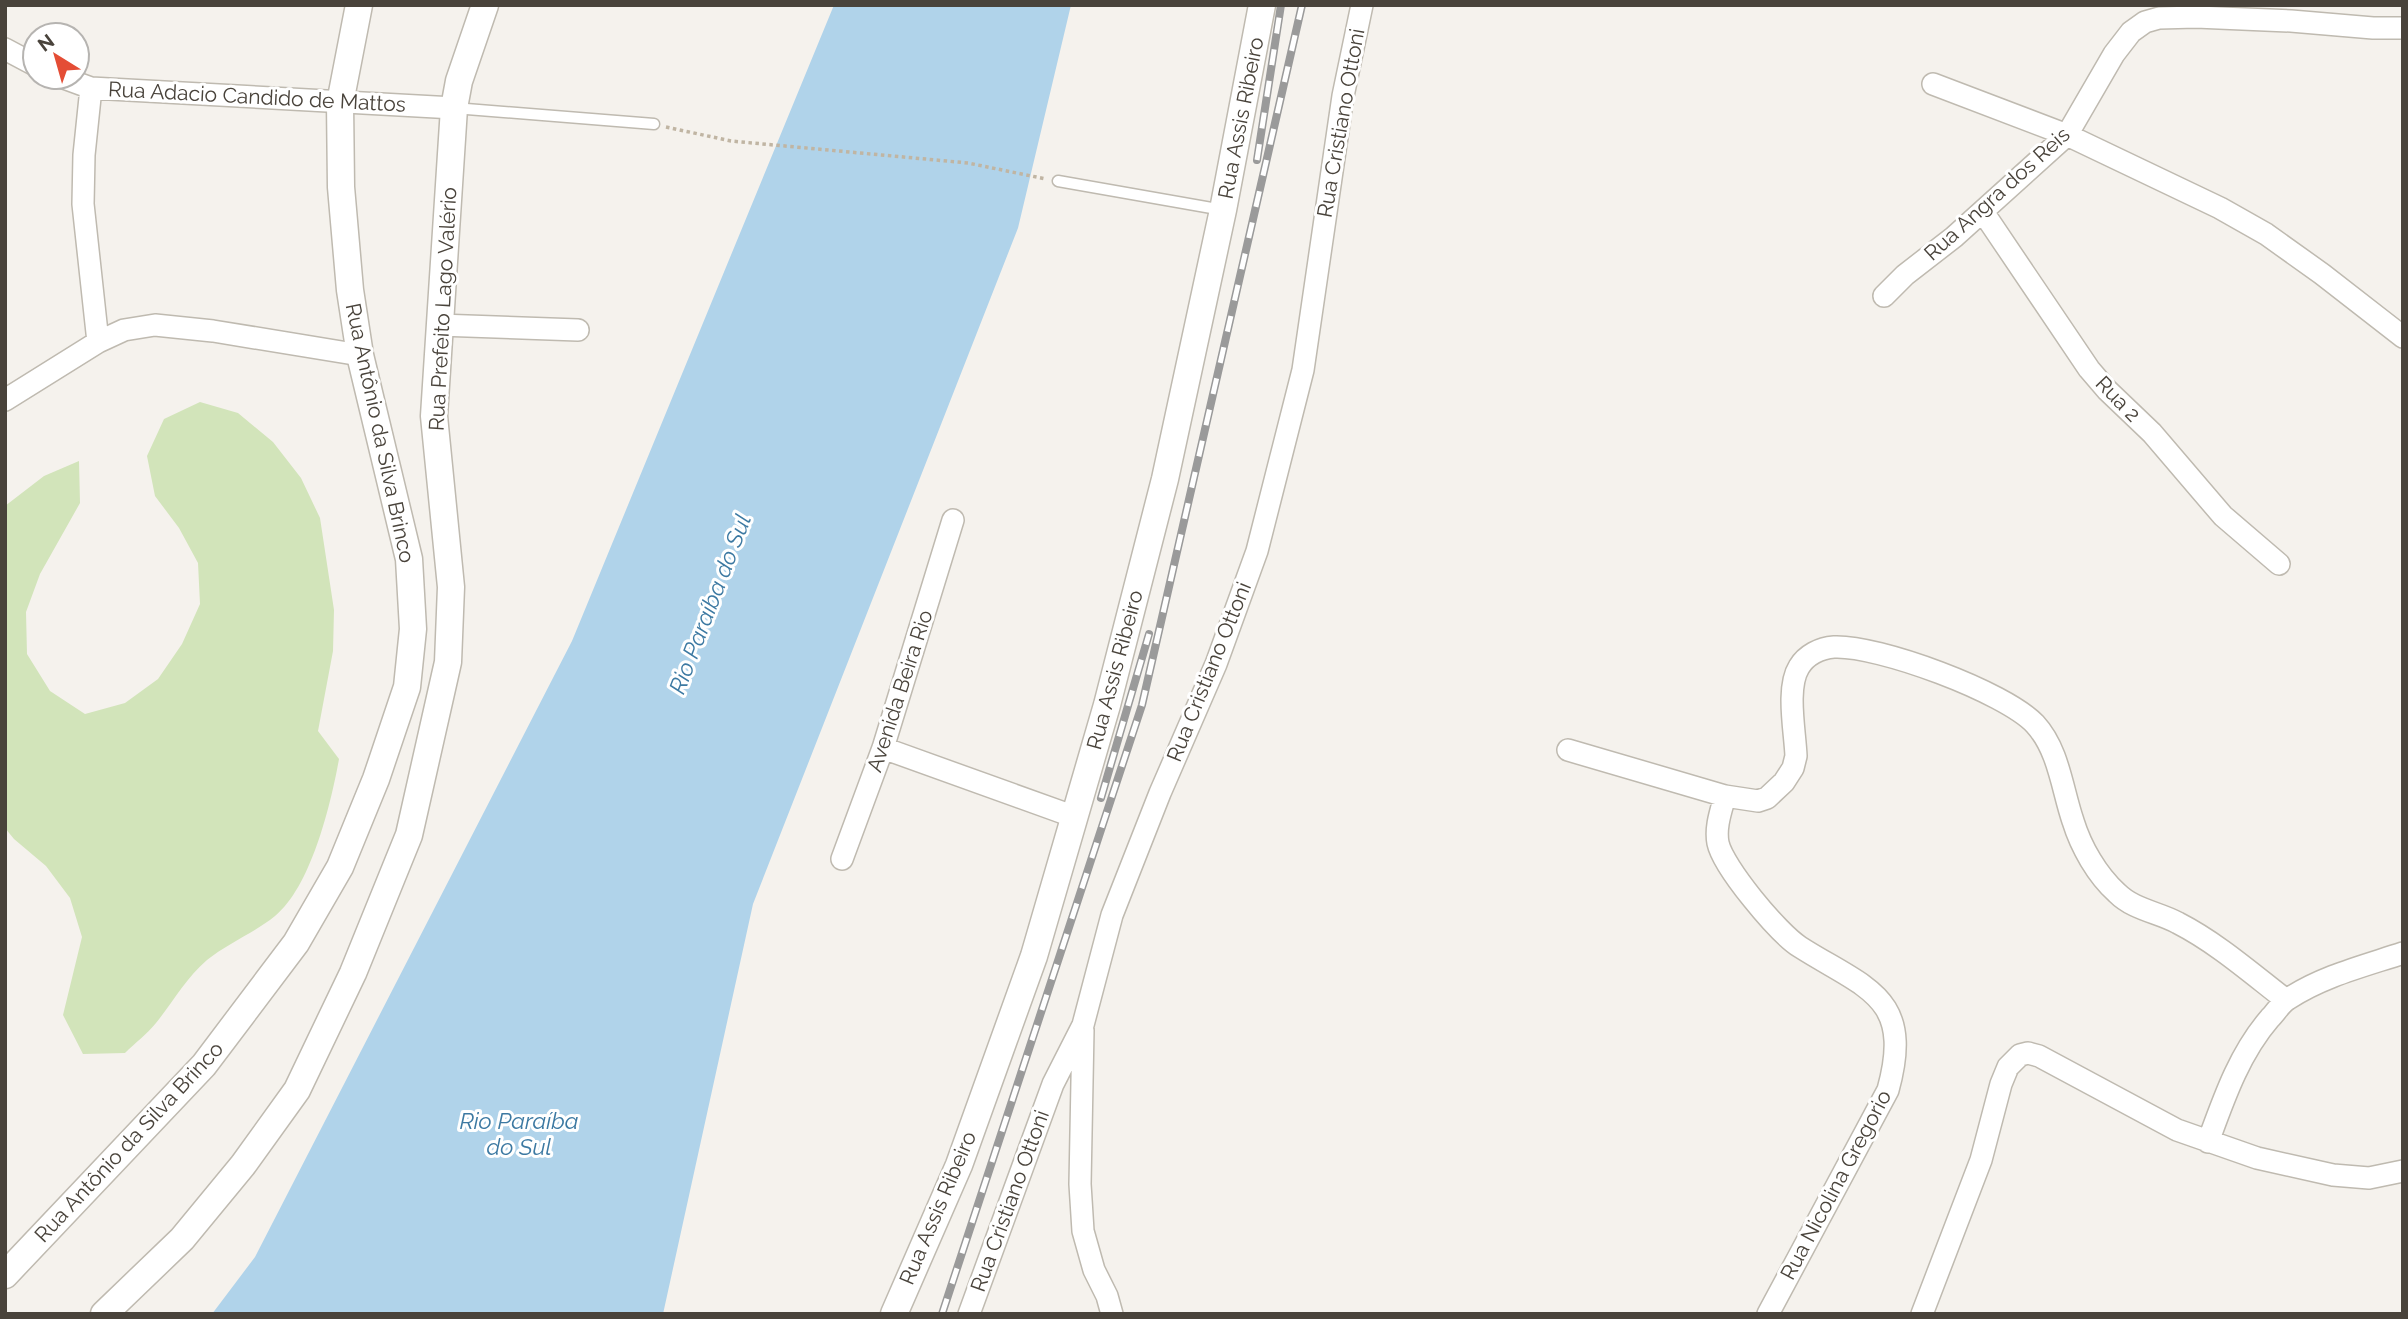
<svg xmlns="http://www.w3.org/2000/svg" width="2408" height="1319" font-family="Raleway,sans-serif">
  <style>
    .green { fill: #d2e4ba }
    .water { fill: #b0d3ea }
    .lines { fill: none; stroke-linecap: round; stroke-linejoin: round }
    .service-casing { stroke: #bfbab0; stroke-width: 13 }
    .minor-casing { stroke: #bfbab0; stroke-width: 24 }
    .tertiary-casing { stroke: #bfbab0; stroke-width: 29 }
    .path { stroke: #c0b5a3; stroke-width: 3.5; stroke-dasharray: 3.5 3.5; stroke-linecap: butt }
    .service { stroke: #fff; stroke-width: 10 }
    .minor { stroke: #fff; stroke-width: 21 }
    .tertiary { stroke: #fff; stroke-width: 26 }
    .rail-casing { stroke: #9a9a9a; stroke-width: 8 }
    .rail { stroke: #fff; stroke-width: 5; stroke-dasharray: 16; stroke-linecap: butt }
    .labels { text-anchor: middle; stroke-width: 6; stroke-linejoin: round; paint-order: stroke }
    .street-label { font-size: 21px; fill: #49433b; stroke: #fff }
    .water-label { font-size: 23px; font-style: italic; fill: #3c79a2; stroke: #fff }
  </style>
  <rect width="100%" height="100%" fill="#f5f2ed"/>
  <path class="green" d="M200 402 238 413 273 442 301 478 320 518 334 610 333 651 318 731 339 759C331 804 311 887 275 916 254 933 228 943 207 960 186 978 173 1002 156 1023 147 1034 135 1043 125 1053L83 1054 63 1015 82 937 70 898 46 866 14 839 5 828V506L44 476 79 461 80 503 40 574 26 612 27 654 50 691 85 714 125 703 158 679 182 644 200 604 198 563 179 528 155 496 147 456 164 419Z"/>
  <path class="water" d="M834 5H1071L1018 228 753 904 663 1314H212L255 1257 572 641Z"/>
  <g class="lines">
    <defs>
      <path id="service" d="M454 108 654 124
        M1058 181 1223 210"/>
      <path id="minor" d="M5 49 35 65
        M61 77 91 88 454 108
        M1933 84 2067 135 2220 208 2266 234 2322 274 2403 337
        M91 88 84 155 83 204 98 342
        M1983 212 2089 369 2107 390 2152 433 2223 516 2279 564
        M1884 296 1905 275 1954 237 2067 135 2114 54 2131 32 2145 22 2159 18 2196 17 2291 21 2373 28H2403
        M439 325 578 330
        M5 400 98 342 124 330 155 325 213 331 360 355
        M883 748 1075 817
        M1568 750 1725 796 1758 801 1767 798 1784 782 1793 768 1796 756C1795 731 1786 688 1799 667 1806 655 1820 648 1834 647 1878 645 2005 692 2035 724 2059 750 2062 789 2073 821 2081 847 2097 875 2117 893 2134 910 2158 912 2178 923 2217 943 2251 973 2286 1000
        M1725 796C1721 811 1715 827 1718 843 1723 867 1778 933 1800 947 1866 989 1914 996 1888 1090L1768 1314
        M842 859 883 748 953 520
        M1083 1030 1080 1184 1083 1231 1094 1270 1107 1296 1112 1314
        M2208 1142C2224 1098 2239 1054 2270 1018 2276 1012 2281 1003 2288 999 2323 976 2364 966 2403 953
        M969 1314 1053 1084 1083 1025 1112 915 1160 793 1216 664 1257 551 1303 370 1343 96 1362 5
        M1922 1314 1981 1160 2001 1084 2008 1067 2020 1055 2028 1053 2039 1056 2177 1130 2257 1158 2333 1175 2369 1178 2403 1171"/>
      <path id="tertiary" d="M5 1275 204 1065 296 943 340 867 376 779 407 687 413 629 409 559 360 355 350 290 341 187 340 103 359 5
        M104 1314 182 1239 243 1165 297 1090 353 973 409 835 448 662 451 587 434 416 454 108 459 81 485 5
        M894 1314 959 1165 1034 956 1107 705 1165 479 1223 210 1262 5"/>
    </defs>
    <use href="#service" class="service-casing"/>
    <use href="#minor" class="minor-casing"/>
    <use href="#tertiary" class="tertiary-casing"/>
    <path class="path" d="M666 127 731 141 968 163 1046 179"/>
    <use href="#service" class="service"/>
    <use href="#minor" class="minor"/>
    <use href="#tertiary" class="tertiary"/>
    <defs>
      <path id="rail" d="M1257 160 1281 5
        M1101 798 1149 634
        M942 1314 1142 705 1302 5"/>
    </defs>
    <use href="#rail" class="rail-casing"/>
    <use href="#rail" class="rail"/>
  </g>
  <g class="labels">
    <g class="street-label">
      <text transform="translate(257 97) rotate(3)" y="7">Rua Adacio Candido de Mattos</text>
      <text transform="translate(1241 118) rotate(-79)" y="7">Rua Assis Ribeiro</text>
      <text transform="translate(1341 123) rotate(-80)" y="7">Rua Cristiano Ottoni</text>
      <text transform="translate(1997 194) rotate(-42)" y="7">Rua Angra dos Reis</text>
      <text transform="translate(443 309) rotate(-87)" y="7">Rua Prefeito Lago Valério</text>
      <text transform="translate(2118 399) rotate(46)" y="7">Rua 2</text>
      <text transform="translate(380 433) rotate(78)" y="7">Rua Antônio da Silva Brinco</text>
      <text transform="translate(1115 670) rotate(-75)" y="7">Rua Assis Ribeiro</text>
      <text transform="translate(1209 672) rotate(-68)" y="7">Rua Cristiano Ottoni</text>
      <text transform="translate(900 691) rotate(-72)" y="7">Avenida Beira Rio</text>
      <text transform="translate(129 1142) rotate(-47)" y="7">Rua Antônio da Silva Brinco</text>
      <text transform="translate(1836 1185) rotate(-62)" y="7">Rua Nicolina Gregorio</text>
      <text transform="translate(1010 1201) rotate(-70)" y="7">Rua Cristiano Ottoni</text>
      <text transform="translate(938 1208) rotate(-67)" y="7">Rua Assis Ribeiro</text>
    </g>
    <g class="water-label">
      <text transform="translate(710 604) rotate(-69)" y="8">Rio Paraíba do Sul</text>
      <text x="519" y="1129">Rio Paraíba<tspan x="519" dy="26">do Sul</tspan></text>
    </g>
  </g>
  <rect width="2408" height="1319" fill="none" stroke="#49433b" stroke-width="14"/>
  <g transform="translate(56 56) rotate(323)"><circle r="33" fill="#ffffff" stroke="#b6b4b1" stroke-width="2"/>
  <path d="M0-5L12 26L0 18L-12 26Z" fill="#e44d35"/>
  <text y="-10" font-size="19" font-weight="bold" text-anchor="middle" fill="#49433b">N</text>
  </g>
</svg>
